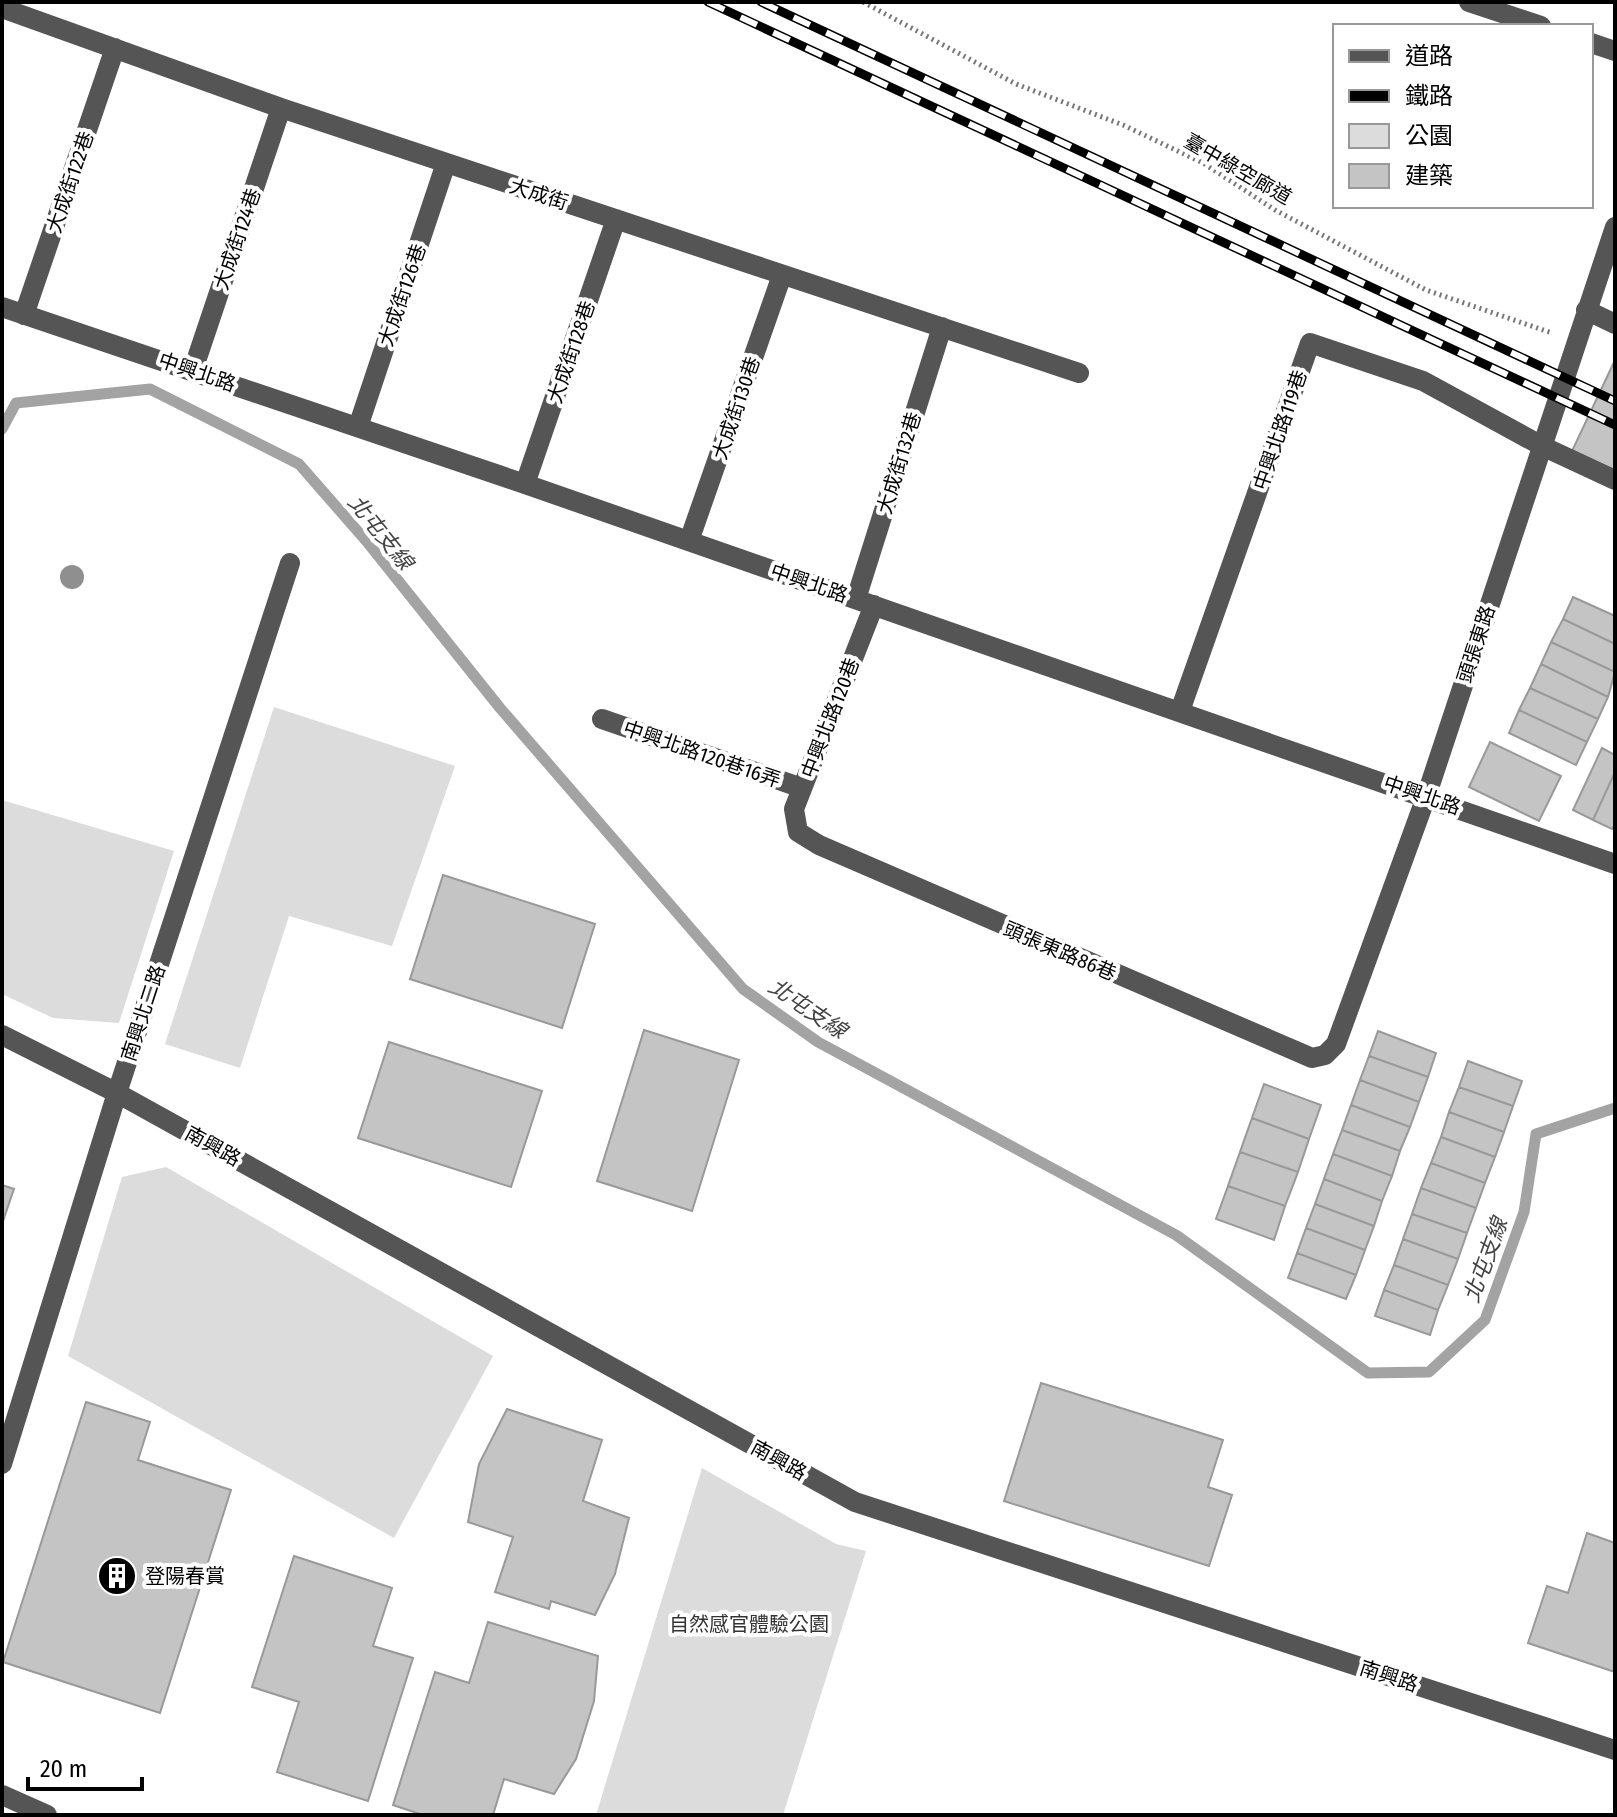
<svg xmlns="http://www.w3.org/2000/svg" width="1617" height="1817" font-family="'Fira Sans Condensed','Noto Sans TC',sans-serif">
  <style>
    .green { fill: #dcdcdc }
    .lines { fill: none; stroke-linecap: round; stroke-linejoin: round }
    .stream { stroke: #a3a3a3; stroke-width: 11 }
    .building { fill: #c4c4c4; stroke: #999; stroke-width: 2 }
    .path { stroke: #777; stroke-width: 5; stroke-dasharray: 2 4; stroke-linecap: butt }
    .minor { stroke: #555; stroke-width: 20 }
    .rail-casing { stroke: #000; stroke-width: 9 }
    .rail { stroke: #fff; stroke-width: 6; stroke-dasharray: 18; stroke-linecap: butt }
    .tree { fill: #8f8f8f }
    .labels { text-anchor: middle; stroke-width: 8; stroke-linejoin: round; paint-order: stroke }
    .street-label { font-size: 20px; fill: #000; stroke: #fff }
    .poi-label { font-size: 20px; fill: #000; stroke: #fff; text-anchor: start }
    .park-label { font-size: 20px; fill: #333; stroke: #fff }
    .water-label { font-size: 22px; font-style: italic; fill: #444; stroke: #fff }
  </style>
  <rect width="100%" height="100%" fill="#fff"/>
  <path class="green" d="M274 707 455 766 392 946 289 916 240 1068 165 1044Z
    M2 800 174 851 119 1023 53 1018 2 994Z
    M166 1167 493 1356 394 1538 68 1356 122 1177Z
    M702 1468 836 1544 866 1551 783 1815H596Z"/>
  <g class="lines">
    <path class="stream" d="M2 429 16 403 150 389 299 464 368 543 500 708 743 989 818 1042 1176 1235 1368 1373 1429 1372 1485 1320 1524 1212 1536 1134 1615 1108"/>
  </g>
  <path class="building" d="M1615 360V471L1572 451Z
    M1573 597 1615 616V644L1563 619Z
    M1563 619 1615 644V672L1551 642Z
    M1551 642 1615 672 1608 697 1541 664Z
    M1541 664 1608 697 1598 719 1530 688Z
    M1530 688 1598 719 1587 742 1519 710Z
    M1519 710 1587 742 1576 765 1509 733Z
    M1490 742 1561 776 1539 821 1469 787Z
    M1602 748 1615 755V772L1593 820 1573 810Z
    M1615 772V824L1612 829 1593 820Z
    M443 875 595 924 562 1028 410 979Z
    M644 1030 739 1060 692 1211 597 1181Z
    M1378 1031 1436 1053 1428 1077 1369 1056Z
    M389 1042 542 1091 511 1187 358 1138Z
    M1369 1056 1428 1077 1419 1102 1360 1080Z
    M1468 1061 1522 1081 1513 1106 1459 1087Z
    M1360 1080 1419 1102 1410 1127 1351 1105Z
    M1264 1084 1321 1105 1309 1139 1252 1118Z
    M1459 1087 1513 1106 1504 1132 1449 1112Z
    M1351 1105 1410 1127 1400 1151 1342 1130Z
    M1449 1112 1504 1132 1495 1157 1441 1137Z
    M1252 1118 1309 1139 1298 1172 1240 1152Z
    M1342 1130 1400 1151 1392 1176 1333 1154Z
    M1441 1137 1495 1157 1485 1183 1431 1163Z
    M1240 1152 1298 1172 1285 1206 1228 1186Z
    M1333 1154 1392 1176 1382 1201 1324 1179Z
    M1431 1163 1485 1183 1476 1208 1421 1188Z
    M1324 1179 1382 1201 1374 1226 1315 1204Z
    M2 1185 14 1189 2 1224Z
    M1228 1186 1285 1206 1274 1240 1216 1219Z
    M1421 1188 1476 1208 1467 1233 1412 1214Z
    M1315 1204 1374 1226 1365 1250 1306 1228Z
    M1412 1214 1467 1233 1458 1259 1403 1239Z
    M1306 1228 1365 1250 1356 1275 1297 1253Z
    M1403 1239 1458 1259 1448 1285 1394 1265Z
    M1297 1253 1356 1275 1346 1299 1288 1278Z
    M1394 1265 1448 1285 1438 1310 1384 1290Z
    M1384 1290 1438 1310 1430 1335 1375 1316Z
    M1041 1383 1223 1440 1208 1487 1232 1495 1209 1566 1004 1501Z
    M86 1402 150 1422 138 1460 231 1490 160 1713 3 1662Z
    M507 1409 602 1440 583 1501 629 1518 615 1574 595 1615 551 1601 549 1609 495 1592 513 1537 468 1522 479 1464Z
    M1587 1533 1615 1543V1672L1528 1643 1547 1586 1568 1593Z
    M294 1556 392 1588 373 1646 413 1658 368 1801 277 1772 299 1702 252 1687Z
    M488 1622 598 1656 594 1701 576 1759 554 1794 504 1779 493 1815H423L393 1805 435 1672 469 1683Z"/>
  <g class="lines">
    <path class="path" d="M863 2 1016 84 1123 125 1203 163 1275 210 1426 290 1552 333"/>
    <path class="minor" d="M1469 2 1541 26
      M2 8 281 108 1079 373
      M1591 43 1615 51
      M2 307 525 484 1615 864
      M1586 310 1615 324
      M24 315 115 48
      M193 370 281 108
      M358 427 446 163
      M525 484 616 219
      M689 541 782 275
      M856 599 942 327
      M874 605 794 809 798 832 819 845 1312 1058 1325 1055 1336 1044 1426 797 1615 227
      M1180 711 1310 343 1423 381 1542 446 1615 480
      M602 719 802 788
      M2 1035 117 1093 855 1502 1615 1750
      M2 1464 117 1093 290 563
      M2 1795 47 1815"/>
    <defs>
      <path id="rail" d="M708 2 1615 425
        M761 2 1615 401"/>
    </defs>
    <use href="#rail" class="rail-casing"/>
    <use href="#rail" class="rail"/>
  </g>
  <circle class="tree" cx="72" cy="577" r="12"/>
  <defs>
    <symbol id="building-disc" viewBox="-11 -11 22 22"><circle r="9.5" fill="#000" stroke="#fff"/><path d="M-4-6H4V6H1V3H-1V6H-4ZM-2.5-4.3h1.7v1.8h-1.7ZM.8-4.3h1.7v1.8H.8ZM-2.5-1h1.7V.8h-1.7ZM.8-1h1.7V.8H.8Z" fill="#fff"/></symbol>
  </defs>
  <g fill-rule="evenodd">
    <use href="#building-disc" x="95" y="1554" width="44" height="44"/>
  </g>
  <g class="labels">
    <g class="street-label">
      <text transform="translate(1238 169) rotate(30)" y="7">臺中綠空廊道</text>
      <text transform="translate(70 182) rotate(-71)" y="7">大成街122巷</text>
      <text transform="translate(539 194) rotate(18)" y="7">大成街</text>
      <text transform="translate(237 239) rotate(-71)" y="7">大成街124巷</text>
      <text transform="translate(402 295) rotate(-71)" y="7">大成街126巷</text>
      <text transform="translate(571 352) rotate(-71)" y="7">大成街128巷</text>
      <text transform="translate(197 372) rotate(19)" y="7">中興北路</text>
      <text transform="translate(736 408) rotate(-71)" y="7">大成街130巷</text>
      <text transform="translate(1280 430) rotate(-71)" y="7">中興北路119巷</text>
      <text transform="translate(899 463) rotate(-73)" y="7">大成街132巷</text>
      <text transform="translate(809 583) rotate(19)" y="7">中興北路</text>
      <text transform="translate(1476 644) rotate(-72)" y="7">頭張東路</text>
      <text transform="translate(830 718) rotate(-69)" y="7">中興北路120巷</text>
      <text transform="translate(702 754) rotate(19)" y="7">中興北路120巷16弄</text>
      <text transform="translate(1422 795) rotate(19)" y="7">中興北路</text>
      <text transform="translate(1060 951) rotate(23)" y="7">頭張東路86巷</text>
      <text transform="translate(143 1013) rotate(-72)" y="7">南興北二路</text>
      <text transform="translate(213 1146) rotate(29)" y="7">南興路</text>
      <text transform="translate(779 1460) rotate(29)" y="7">南興路</text>
      <text transform="translate(1389 1676) rotate(18)" y="7">南興路</text>
    </g>
    <g class="poi-label">
      <text x="145" y="1583">登陽春賞</text>
    </g>
    <g class="park-label">
      <text x="749" y="1631">自然感官體驗公園</text>
    </g>
    <g class="water-label">
      <text transform="translate(381 532) rotate(51)" y="8">北屯支線</text>
      <text transform="translate(808 1008) rotate(34)" y="8">北屯支線</text>
      <text transform="translate(1485 1260) rotate(-70)" y="8">北屯支線</text>
    </g>
  </g>
  <rect width="1617" height="1817" fill="none" stroke="#000000" stroke-width="8"/>
  <rect x="1333" y="24" width="260" height="184" fill="#ffffff" stroke="#999999" stroke-width="2"/>
  <rect x="1349" y="50" width="40" height="12" fill="#555555" stroke="#999999" stroke-width="2"/>
  <text x="1405" y="64" font-size="24" fill="#000000">道路</text>
  <rect x="1349" y="90" width="40" height="12" fill="#000000" stroke="#999999" stroke-width="2"/>
  <text x="1405" y="104" font-size="24" fill="#000000">鐵路</text>
  <rect x="1349" y="124" width="40" height="24" fill="#dcdcdc" stroke="#999999" stroke-width="2"/>
  <text x="1405" y="144" font-size="24" fill="#000000">公園</text>
  <rect x="1349" y="164" width="40" height="24" fill="#c4c4c4" stroke="#999999" stroke-width="2"/>
  <text x="1405" y="184" font-size="24" fill="#000000">建築</text>
  <path d="M28 1777v12h114v-12" fill="none" stroke="#000000" stroke-width="4"/>
  <text x="40" y="1777" font-size="24" fill="#000000" stroke="#ffffff" stroke-width="6" paint-order="stroke">20 m</text>
</svg>
